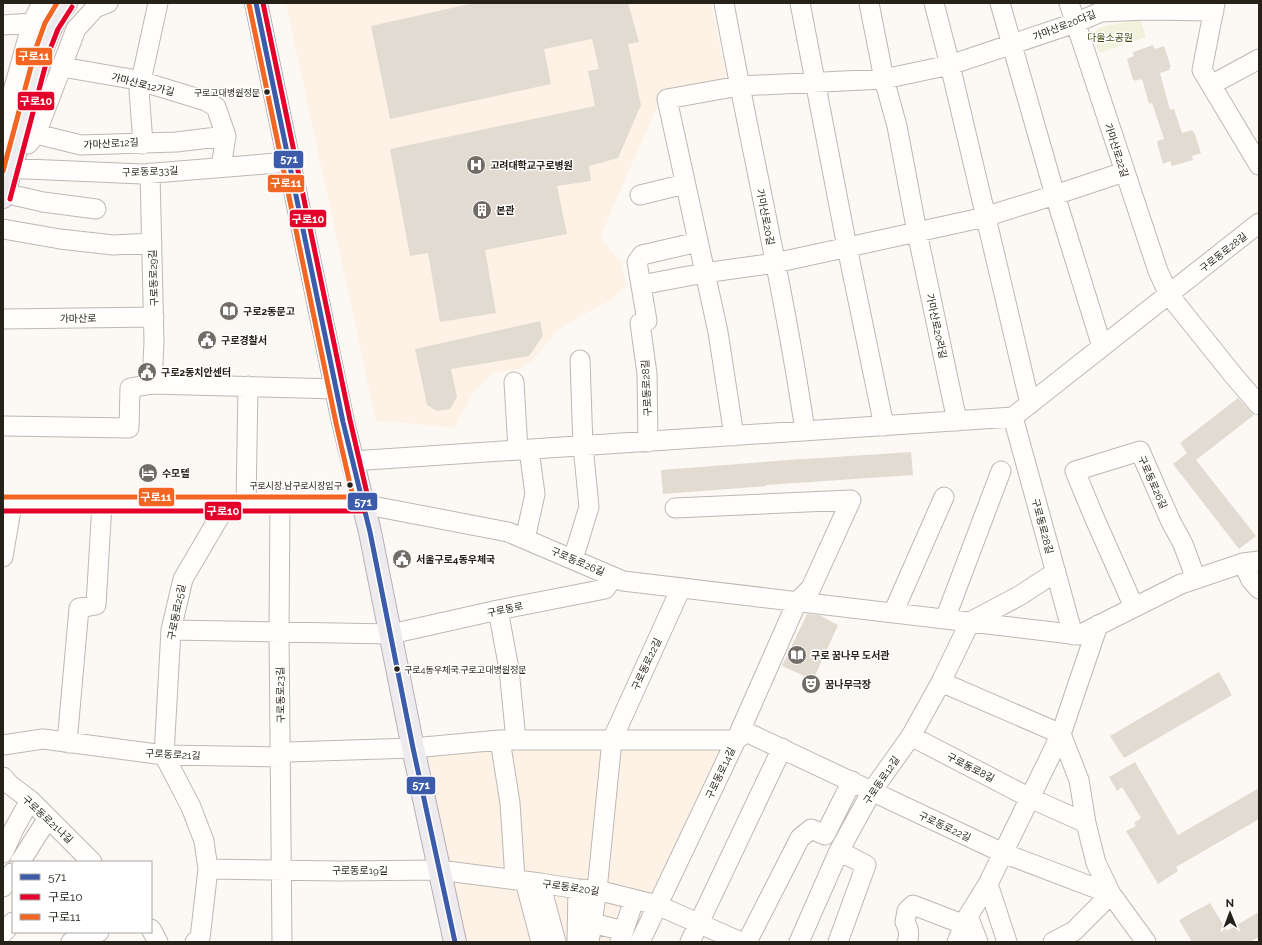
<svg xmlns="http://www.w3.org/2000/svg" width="1262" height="945" font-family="Raleway,'Noto Sans KR',sans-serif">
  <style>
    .built { fill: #fdf2e5 }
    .green { fill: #f1f2db }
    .building { fill: #e2dbd1 }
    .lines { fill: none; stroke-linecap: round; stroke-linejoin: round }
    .minor-casing { stroke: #bdb8b3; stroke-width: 21 }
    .major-casing { stroke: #b6afb5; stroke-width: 24 }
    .minor { stroke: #fffefd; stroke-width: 19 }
    .major { stroke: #eeebef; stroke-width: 22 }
    .bus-1-casing { stroke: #fff; stroke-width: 8 }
    .bus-2-casing { stroke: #fff; stroke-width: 8 }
    .bus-3-casing { stroke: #fff; stroke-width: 8 }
    .bus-1 { stroke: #3d5bab; stroke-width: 5 }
    .bus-2 { stroke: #e4002b; stroke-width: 5 }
    .bus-3 { stroke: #f26522; stroke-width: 5 }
    .bus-dot { fill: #262119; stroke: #fff; stroke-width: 1.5 }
    .labels { text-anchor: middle; stroke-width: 3; stroke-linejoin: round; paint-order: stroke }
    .bus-label { font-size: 9px; fill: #262119; stroke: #fff; text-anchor: end }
    .street-label { font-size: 10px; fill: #262119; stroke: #fff }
    .park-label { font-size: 10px; fill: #424810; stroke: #fff }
    .poi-label { font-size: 10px; font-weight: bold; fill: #262119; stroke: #fff; text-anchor: start }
    .line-badge { stroke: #fff; stroke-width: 1.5 }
    .badge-label { font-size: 11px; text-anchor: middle; font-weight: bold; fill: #fff }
  </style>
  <rect width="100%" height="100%" fill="#fcf8f4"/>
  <path class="built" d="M286 3H711L727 81 663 93 600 237 620 261 626 284 612 299 560 328 532 361 520 369 493 373 472 395 454 428 406 423 376 421Z
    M516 740H736L641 942H456L417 755Z"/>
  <path class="green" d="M1140 19 1146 37 1099 53 1093 33 1101 27Z"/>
  <path class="building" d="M474 3H628L639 42 628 44 641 105 618 158 589 166 591 181 557 186 567 234 485 250 496 313 440 322 428 253 410 256 390 149 595 106 588 71 599 69 592 39 544 49 551 84 390 119 371 26Z
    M1153 45 1155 49 1164 46 1171 67 1169 68 1170 70 1160 73 1170 110 1174 109 1182 133 1192 130 1193 132H1194L1201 153 1192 156 1193 160 1172 166 1170 161 1163 164 1157 143 1158 142 1157 141 1164 139 1152 103 1149 104 1142 79 1135 81 1134 79 1133 80 1127 59 1134 56 1133 52Z
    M540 321 543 336 529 356 451 369 457 397 450 409 437 411 427 405 415 349Z
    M1238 398 1254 415 1196 460 1256 536 1239 549 1173 464 1187 453 1180 443Z
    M911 452 913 475 766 485V486L663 494 661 470 789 460Z
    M807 614 819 615 838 625 813 680 782 666Z
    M1219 672 1232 695 1124 758 1110 736Z
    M1135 762 1178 835 1259 788V819L1176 867 1178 871 1158 884 1126 831 1136 826 1134 823 1141 818 1122 787 1117 791 1109 777Z
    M1210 903 1227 931 1259 912V937L1250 942H1192L1179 920Z"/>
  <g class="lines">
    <defs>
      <path id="minor" d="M724 3C750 146 784 288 805 431
        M800 3 847 247 884 426
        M869 3 884 79 897 126 917 232 957 421
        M934 3 950 65 1030 404
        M1000 3 1055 195 1102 347
        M1069 3 1158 271 1169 295 1234 376 1259 405
        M1215 3 1202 70 1259 165
        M3 25 32 23
        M62 67 137 80 206 101 216 107 226 136 221 167
        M1211 85 1259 59
        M36 134 81 145 176 142 226 136
        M28 144 36 134 76 29 95 8 108 3
        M143 144 139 90 158 3
        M13 163 3 127 32 23 42 3
        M3 168 142 174 289 162
        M150 173 154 342 152 384
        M4 193 43 202 96 209
        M640 195 685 184
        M3 229 60 239 113 245 152 243
        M641 285 704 273 775 263 981 218 1055 195 1124 172
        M3 319 154 317
        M514 382 518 450
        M1013 417 1073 635
        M3 426 129 428 130 388 152 384 336 389
        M734 436 718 332 667 99 739 86 884 79 950 65 1075 23 1101 12 1145 10 1214 11
        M648 442 647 374 640 323 647 321 637 262 642 255 698 242
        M352 461 1013 417 1259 223
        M3 504H362L508 532 623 581 1079 635 1181 584 1243 563 1259 561
        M246 504 248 386
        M280 504 279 632 282 942
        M525 539 535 494 529 450
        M3 557 12 504
        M573 559 589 507 583 446 580 360
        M1243 563 1251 580 1259 589
        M1134 607 1094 517 1075 471 1140 451 1171 522 1183 544 1196 579
        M498 610 509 669 516 740
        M893 613 944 497
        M945 619 1001 471
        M171 630 391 634 498 610 605 589 614 577
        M941 682 1061 734 1079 780 1086 823 1096 863 1111 894 1074 931 1053 942
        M911 736 1030 798 1086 823
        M500 740 510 803 515 879
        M67 743 79 608 96 605 102 504
        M3 745 43 739 164 755 281 757 288 752 413 748 500 740H736L746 732 1003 853 1111 894 1146 942
        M3 777 9 784 30 800 92 862
        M3 853 14 829 30 800
        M20 862 48 818
        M208 869 339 871 439 870 540 883 578 889 597 890 657 905 741 942
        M525 881 541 942
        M540 883 556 942
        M988 884 1007 942
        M3 887 13 872
        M968 916 978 942
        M592 923 624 931
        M151 929 158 942
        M3 933 13 922
        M71 942 99 932
        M195 942 200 938 208 869 204 841 191 807 164 755 171 630 183 579 227 504
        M577 942 578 889
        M589 942 597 890 612 740 681 588
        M620 942 634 900
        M640 942 736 740 797 602 811 588 851 500 675 508
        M690 942 782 748
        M747 942 800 838 811 829 825 835 852 781
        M799 942 839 851 872 791 911 736 941 682 970 622 1019 596 1056 572
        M838 942 866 865 839 851
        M907 942C910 935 909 929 905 922L907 911 913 905 965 925
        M957 942 968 916 988 884 1061 734 1098 625"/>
      <path id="major" d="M256 3 343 422 370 532 413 748 455 942
        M3 197C12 166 20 134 29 102 38 67 43 32 66 3"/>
    </defs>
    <use href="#minor" class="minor-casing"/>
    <use href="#major" class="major-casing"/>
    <use href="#minor" class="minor"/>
    <use href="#major" class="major"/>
    <defs>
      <path id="bus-1" d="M256 3 343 422 370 532 413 748 455 942"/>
      <path id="bus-2" d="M10 199 49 52 58 29 72 7
        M3 511H362C367 510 369 507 369 502L350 420 263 3"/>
      <path id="bus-3" d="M3 171 36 48 45 23 57 3
        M3 497H353L336 423 249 4"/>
    </defs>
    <use href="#bus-1" class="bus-1-casing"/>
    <use href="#bus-2" class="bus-2-casing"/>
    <use href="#bus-3" class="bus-3-casing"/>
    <use href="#bus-1" class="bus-1"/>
    <use href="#bus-2" class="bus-2"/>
    <use href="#bus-3" class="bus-3"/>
  </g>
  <defs>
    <symbol id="hospital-disc" viewBox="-11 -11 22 22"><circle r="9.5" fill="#716c66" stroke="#fff"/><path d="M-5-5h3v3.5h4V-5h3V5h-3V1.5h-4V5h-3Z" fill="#fff"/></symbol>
    <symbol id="building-disc" viewBox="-11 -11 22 22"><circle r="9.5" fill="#716c66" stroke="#fff"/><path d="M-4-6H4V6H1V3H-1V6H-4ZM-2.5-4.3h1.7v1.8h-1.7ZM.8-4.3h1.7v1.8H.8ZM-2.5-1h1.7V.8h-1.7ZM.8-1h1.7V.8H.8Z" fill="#fff"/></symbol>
    <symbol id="library-disc" viewBox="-11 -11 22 22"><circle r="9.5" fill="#716c66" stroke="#fff"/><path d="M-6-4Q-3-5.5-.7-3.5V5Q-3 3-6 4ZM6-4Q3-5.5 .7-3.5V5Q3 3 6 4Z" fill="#fff"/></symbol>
    <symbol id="civic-disc" viewBox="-11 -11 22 22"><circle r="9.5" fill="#716c66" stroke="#fff"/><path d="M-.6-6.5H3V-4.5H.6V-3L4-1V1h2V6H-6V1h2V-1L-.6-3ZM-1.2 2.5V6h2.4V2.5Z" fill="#fff"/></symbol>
    <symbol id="hotel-disc" viewBox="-11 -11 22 22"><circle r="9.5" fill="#716c66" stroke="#fff"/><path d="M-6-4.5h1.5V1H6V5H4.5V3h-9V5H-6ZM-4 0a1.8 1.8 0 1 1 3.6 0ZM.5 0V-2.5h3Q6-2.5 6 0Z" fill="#fff"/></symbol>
    <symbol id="theatre-disc" viewBox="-11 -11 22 22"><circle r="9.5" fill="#716c66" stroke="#fff"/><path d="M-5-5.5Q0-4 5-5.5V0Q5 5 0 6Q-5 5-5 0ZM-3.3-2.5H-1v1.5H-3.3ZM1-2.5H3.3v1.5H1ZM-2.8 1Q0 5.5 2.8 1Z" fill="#fff"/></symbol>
  </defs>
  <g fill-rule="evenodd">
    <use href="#hospital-disc" x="465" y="154" width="22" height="22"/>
    <use href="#building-disc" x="471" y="199" width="22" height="22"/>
    <use href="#library-disc" x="218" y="300" width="22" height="22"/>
    <use href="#civic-disc" x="196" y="329" width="22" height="22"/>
    <use href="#civic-disc" x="136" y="361" width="22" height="22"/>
    <use href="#hotel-disc" x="137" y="462" width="22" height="22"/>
    <use href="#civic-disc" x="391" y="548" width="22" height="22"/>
    <use href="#library-disc" x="786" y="644" width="22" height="22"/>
    <use href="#theatre-disc" x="800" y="673" width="22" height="22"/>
  </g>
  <g class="bus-dot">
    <circle cx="267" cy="92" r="3.5"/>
    <circle cx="350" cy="485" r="3.5"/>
    <circle cx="397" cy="669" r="3.5"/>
  </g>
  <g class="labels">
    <g class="bus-label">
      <text x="260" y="96">구로고대병원정문</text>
      <text x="342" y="489">구로시장.남구로시장입구</text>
      <text x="404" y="673" text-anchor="start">구로4동우체국.구로고대병원정문</text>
    </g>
    <g class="street-label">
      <text transform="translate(1064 25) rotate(-21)" y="4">가마산로20다길</text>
      <text transform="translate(143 84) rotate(14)" y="4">가마산로12가길</text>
      <text transform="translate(111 143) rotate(-3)" y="4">가마산로12길</text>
      <text transform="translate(1117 150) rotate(72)" y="4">가마산로22길</text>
      <text transform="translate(150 171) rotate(-2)" y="4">구로동로33길</text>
      <text transform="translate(766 217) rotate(79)" y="4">가마산로20길</text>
      <text transform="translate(1223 252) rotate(-38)" y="4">구로동로28길</text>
      <text transform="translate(153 278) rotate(-92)" y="4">구로동로29길</text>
      <text transform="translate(78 318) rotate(-1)" y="4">가마산로</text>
      <text transform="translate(937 326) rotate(78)" y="4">가마산로20라길</text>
      <text transform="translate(646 388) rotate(-93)" y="4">구로동로28길</text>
      <text transform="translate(1153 482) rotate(66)" y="4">구로동로26길</text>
      <text transform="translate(1043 526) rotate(75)" y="4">구로동로28길</text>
      <text transform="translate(578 561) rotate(23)" y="4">구로동로26길</text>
      <text transform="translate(505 609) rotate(-12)" y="4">구로동로</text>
      <text transform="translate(176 612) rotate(-79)" y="4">구로동로25길</text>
      <text transform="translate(646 664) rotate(-65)" y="4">구로동로22길</text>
      <text transform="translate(280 695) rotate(-91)" y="4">구로동로23길</text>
      <text transform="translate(173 754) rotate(3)" y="4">구로동로21길</text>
      <text transform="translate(971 767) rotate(27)" y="4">구로동로8길</text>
      <text transform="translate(720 773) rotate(-65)" y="4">구로동로14길</text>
      <text transform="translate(881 780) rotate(-56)" y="4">구로동로12길</text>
      <text transform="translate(48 819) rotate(43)" y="4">구로동로21나길</text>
      <text transform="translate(945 826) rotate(25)" y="4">구로동로22길</text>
      <text x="360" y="874">구로동로19길</text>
      <text transform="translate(571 887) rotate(8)" y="4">구로동로20길</text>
    </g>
    <g class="park-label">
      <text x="1110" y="41">다울소공원</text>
    </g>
    <g class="poi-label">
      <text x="490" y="169">고려대학교구로병원</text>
      <text x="496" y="214">본관</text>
      <text x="243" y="315">구로2동문고</text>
      <text x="221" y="344">구로경찰서</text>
      <text x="161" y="376">구로2동치안센터</text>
      <text x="162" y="477">수모텔</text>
      <text x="416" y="563">서울구로4동우체국</text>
      <text x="811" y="659">구로 꿈나무 도서관</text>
      <text x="825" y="688">꿈나무극장</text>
    </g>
  </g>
  <g class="line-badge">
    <rect x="15" y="47" width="38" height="19" rx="4" fill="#f26522"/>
    <rect x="17" y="91" width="38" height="20" rx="4" fill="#e4002b"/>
    <rect x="273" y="150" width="31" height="19" rx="4" fill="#3d5bab"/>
    <rect x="267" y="174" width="38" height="19" rx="4" fill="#f26522"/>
    <rect x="289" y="209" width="38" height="19" rx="4" fill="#e4002b"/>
    <rect x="138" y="487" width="37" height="20" rx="4" fill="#f26522"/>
    <rect x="347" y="492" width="31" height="19" rx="4" fill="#3d5bab"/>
    <rect x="204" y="501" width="38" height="20" rx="4" fill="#e4002b"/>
    <rect x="406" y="776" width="30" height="19" rx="4" fill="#3d5bab"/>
  </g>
  <g class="badge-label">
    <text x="34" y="60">구로11</text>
    <text x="36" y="105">구로10</text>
    <text x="289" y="163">571</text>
    <text x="286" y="187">구로11</text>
    <text x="308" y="223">구로10</text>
    <text x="156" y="501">구로11</text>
    <text x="363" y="506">571</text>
    <text x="223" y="515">구로10</text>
    <text x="421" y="789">571</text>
  </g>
  <rect width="1262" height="945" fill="none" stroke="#262119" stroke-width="8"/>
  <rect x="12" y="861" width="140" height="72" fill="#ffffff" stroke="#a8a6a3"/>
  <rect x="20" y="874" width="20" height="6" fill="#3d5bab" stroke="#a8a6a3"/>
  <text x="48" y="881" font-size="12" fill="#262119">571</text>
  <rect x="20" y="894" width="20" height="6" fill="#e4002b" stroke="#a8a6a3"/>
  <text x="48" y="901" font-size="12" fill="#262119">구로10</text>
  <rect x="20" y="914" width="20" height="6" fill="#f26522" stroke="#a8a6a3"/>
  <text x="48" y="921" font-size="12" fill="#262119">구로11</text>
  <g transform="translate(1230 913) rotate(359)" stroke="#ffffff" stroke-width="3" paint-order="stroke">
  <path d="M0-3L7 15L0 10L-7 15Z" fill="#262119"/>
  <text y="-6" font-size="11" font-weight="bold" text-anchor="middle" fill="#262119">N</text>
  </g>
</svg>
